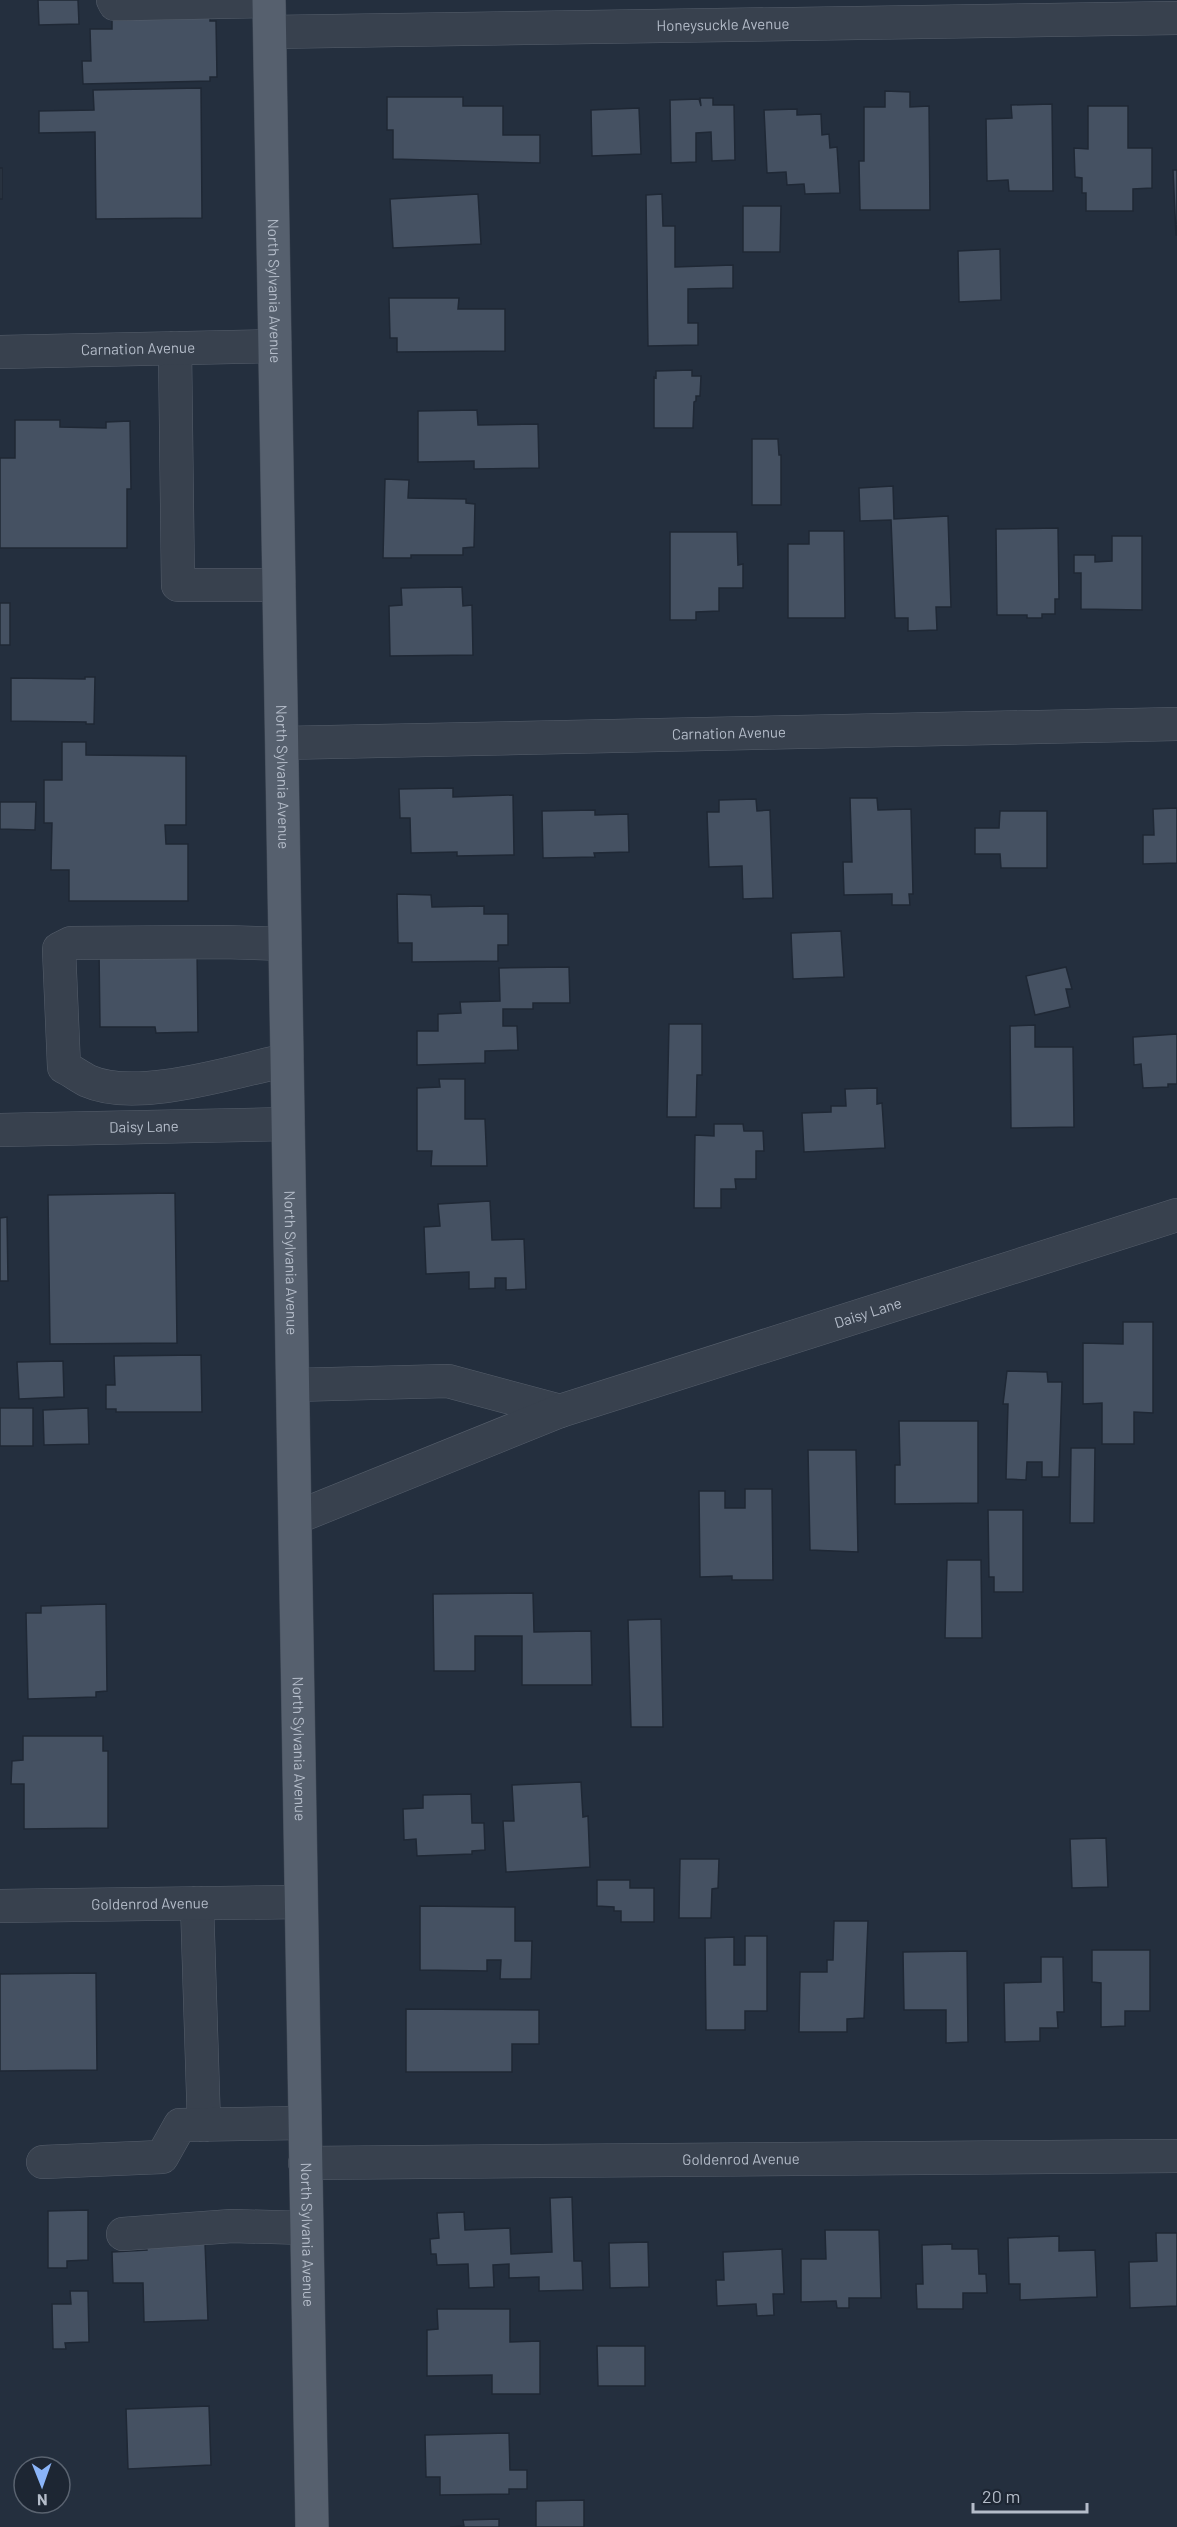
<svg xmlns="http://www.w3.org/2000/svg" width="1177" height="2527" font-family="Barlow,sans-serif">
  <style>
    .building { fill: #455162; stroke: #1f2835; stroke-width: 1.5 }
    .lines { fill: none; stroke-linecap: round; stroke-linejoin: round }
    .minor-casing { stroke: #565f6c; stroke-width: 34 }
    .major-casing { stroke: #414a57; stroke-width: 34 }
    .minor { stroke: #38414e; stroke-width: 33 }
    .major { stroke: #56606e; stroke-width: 33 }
    .labels { text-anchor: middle; stroke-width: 4.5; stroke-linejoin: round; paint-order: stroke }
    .street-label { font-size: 15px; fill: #b4bcc9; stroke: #1d2633 }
  </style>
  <rect width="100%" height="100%" fill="#242f3e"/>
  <path class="building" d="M38 0H78L79 24 39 25Z
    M210 17V21H216L217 77H210V81L83 84 82 61H91L90 29H112V20Z
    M201 88 202 218 96 219 95 132 39 133V111L94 110 93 90Z
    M885 91 910 92V107L929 106 930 210H860L859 161H864V107H885Z
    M387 97H463V106H503V135H540V163L393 159V130H387Z
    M700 98H713V105H734L735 160 712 161 711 132 696 133V162L671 163 670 100 699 99 701 106Z
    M1052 104 1053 191H1009L1008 180 987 181 986 119 1012 118 1011 105Z
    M1088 106H1128V148H1152V188L1133 189V211H1086V193H1082V178L1075 177 1074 148 1088 149Z
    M639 108 641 154 592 156 591 110Z
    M797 109V115L821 114 822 135 829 134 830 148 837 147 840 193 805 194 804 184 787 185 786 172 767 173 764 110Z
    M0 168H2V199H0Z
    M1173 170H1177V235H1176Z
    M478 194 481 244 393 248 390 199Z
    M662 194 663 226H675V267L733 265V288L688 289V323H698V345L648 346 646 195Z
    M743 206H781L780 252H743Z
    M1000 249 1001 300 959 302 958 251Z
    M389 298H459L458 309H505V351L397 352V338H390Z
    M692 370V376H701L700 396H696V401L694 402 693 428H654V377L656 378V371Z
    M477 410 478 425 538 424 539 468 474 469V461L418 462V411Z
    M15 420H60V427L106 428V422L130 421 131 489H127V548H0V458H15Z
    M752 439H778L779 455H781V505H752Z
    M385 479 409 480 408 498 466 499V503L475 504 474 547 463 548V555H411V558H383Z
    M893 486 894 519 948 516 951 607H936L937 630 908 631V618H895L891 520 860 521 859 488Z
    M1058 528 1059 599H1055V614H1042V618H1027V615H997L996 529Z
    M809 531H844L845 618H788V544H809Z
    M670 532H737L738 565 743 564V588H719V611L696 612V620H670Z
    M1112 536H1142V610L1081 609V573H1074V555H1095V562L1112 561Z
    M462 587 463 606 472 605 473 655 390 656 389 606 402 605 401 588Z
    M0 603H10V645H0Z
    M85 677H95L94 724H86V722L11 721V678L85 679Z
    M62 742H86V755L186 756V825H165L166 844H188V901H69V870H51L52 823H44V780H62Z
    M453 788V797L513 795 514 855 457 856V852L411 853 410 818H400L399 789Z
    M850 798H877L878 810 911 809 913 894H909L910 905H892V894L844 895 843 862H852Z
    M756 799 757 811 770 810 773 898 743 899 742 866 709 867 707 812H719V800Z
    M0 802H36L35 830 0 829Z
    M1177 808V863L1143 864V835H1154L1153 809Z
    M595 810V815L628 814 629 852 594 853 595 857 543 858 542 811Z
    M1000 811H1047V868H1001L1000 854H975V828H999Z
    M397 894 431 895 432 907 484 906V914H508V945H498V961L412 962V943H398Z
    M841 931 844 977 793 979 791 933Z
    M197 950 198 1032 156 1033 155 1027H100L99 951Z
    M569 967 570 1003H533V1009H503V1026H517L518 1050 485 1051V1063L417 1065V1031H438V1014L461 1013 460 1002 500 1001 499 968Z
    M1066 967 1072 989H1066L1070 1007 1035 1015 1026 976Z
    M669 1024H702V1075H697L696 1117H667Z
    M1035 1025V1047H1073L1074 1127 1011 1128 1010 1026Z
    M1177 1034V1084H1168V1087L1143 1088 1141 1064 1134 1065 1133 1037Z
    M439 1079H465V1119H485L487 1166H431L432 1151H417V1088L440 1087Z
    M877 1088V1104L882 1103 885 1148 804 1152 802 1113 831 1112V1106H846L845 1089Z
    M714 1124H743L744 1131H763L764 1151H756V1179H735L736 1189H721V1208H694L695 1135 714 1136Z
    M175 1193 177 1343 50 1344 48 1195Z
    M490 1201 492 1240 524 1239 526 1289 506 1290V1278H495V1288L469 1289V1272L426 1274 424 1227 440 1226 438 1204Z
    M7 1217 8 1281H0V1218Z
    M1123 1322H1153V1413L1134 1412V1444H1102V1403L1083 1404V1343L1123 1344Z
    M201 1355 202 1412H116V1409H106V1385H115L114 1356Z
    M63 1361 64 1397 19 1399 17 1362Z
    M1007 1371 1047 1372 1048 1382H1062L1059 1477H1042V1462H1027L1026 1480 1006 1479 1008 1404H1003Z
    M0 1408H33V1446H0Z
    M88 1408 89 1444 44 1445 43 1410Z
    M899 1421H978V1503L895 1504V1465H900Z
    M1071 1448H1095L1094 1523H1070Z
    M808 1450H856L858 1552 810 1550Z
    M745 1489H772L773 1580H732V1576L700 1577 699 1491H725V1508H745Z
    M988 1510H1023V1592H994V1577H989Z
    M947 1560H981L982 1638H945Z
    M533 1593 534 1632 591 1631 592 1685H522V1636H475V1671H434L433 1594Z
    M106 1604 107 1691 96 1692V1697L28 1699 26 1613H41V1606Z
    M661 1619 663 1727H631L628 1620Z
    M23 1736H103V1751H108V1828L24 1829V1784H11L12 1761 23 1760Z
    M581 1782 583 1817 588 1816 590 1867 506 1872 503 1821H514L512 1785Z
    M471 1794 472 1823H484L485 1850 472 1851V1854L417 1856 416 1839 404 1840 403 1809 423 1808V1795Z
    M1106 1838 1108 1887 1072 1888 1070 1839Z
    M680 1859H719L718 1888 712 1889 711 1918H679Z
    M597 1880H630V1888H654V1922H621V1911H614V1907L597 1906Z
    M420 1906 515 1907V1941H532L531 1979H500L501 1960H487V1971L420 1970Z
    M834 1921H868L864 2018 847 2019V2032H799L800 1972H827V1960H833Z
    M745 1936H767V2011H745V2030H706L705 1938 734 1937V1965H745Z
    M1092 1950H1150V2011H1125V2026L1101 2027V1983L1092 1982Z
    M967 1951 968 2042 946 2043V2010H904L903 1952Z
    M1041 1957H1063L1064 2012H1057L1058 2028H1040V2041L1005 2042 1004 1983 1041 1982Z
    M96 1973 97 2070 0 2071V1974Z
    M406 2009 539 2010V2044H512V2072H406Z
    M572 2197 574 2261H582L583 2290 539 2291V2277L509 2278V2264L493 2265 494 2287 469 2288 468 2264 437 2265 436 2254H431L430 2239 439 2238 437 2213 464 2212 465 2230 510 2228 511 2254 552 2252 550 2198Z
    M88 2210V2260L67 2261V2268H48V2211Z
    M825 2230H879L881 2298H849V2308H837L836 2301 801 2302V2259H826Z
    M1156 2233H1177V2306L1130 2308 1129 2262 1157 2261Z
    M1059 2236V2251L1095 2250 1097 2297 1020 2300V2284H1009L1008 2238Z
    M146 2240 205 2243 208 2320 144 2322 143 2283H113L112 2252 147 2250Z
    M648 2242 649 2287 610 2288 609 2243Z
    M952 2244V2249H978L979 2274H986L987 2293H963V2309H917L916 2284H923L922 2245Z
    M782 2249 784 2294H773L774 2315 757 2316 756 2304 717 2306 716 2280H724L723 2252Z
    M70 2291H88L89 2342 65 2343 66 2349H53L52 2304H71Z
    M437 2309H510V2342L540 2341V2394H492V2375L427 2376V2330L438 2329Z
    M597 2346H645V2386H598Z
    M209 2406 211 2465 128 2469 126 2409Z
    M509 2433 510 2470H527V2489H509V2494L440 2495V2477H426L425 2435Z
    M584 2500V2527H536V2501Z
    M499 2519V2527H450L464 2526 463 2520Z"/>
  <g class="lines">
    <defs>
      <g id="minor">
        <path d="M113 0 115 4 269 1"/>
        <path id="s1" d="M270 32 1177 18"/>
        <path d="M175 348 178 585H279"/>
        <path id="s2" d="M0 352 275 346"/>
        <path id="s3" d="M282 743 1177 724"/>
        <path d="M285 944 223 942 71 943 59 949 64 1067C72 1071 80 1077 88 1081 137 1103 235 1071 287 1060"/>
        <path id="s4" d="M0 1130 288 1124"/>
        <path d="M293 1385 448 1381 560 1411"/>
        <path id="s5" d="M295 1518 560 1411 1177 1215"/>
        <path d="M197 1903 204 2125"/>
        <path id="s6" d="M0 1906 301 1902"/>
        <path d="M43 2162 162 2157 180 2125 305 2123"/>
        <path id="s7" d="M305 2163 1177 2156"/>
        <path d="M123 2234 232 2226 306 2228"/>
      </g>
      <g id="major">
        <path id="s8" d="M269 0 312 2527"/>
      </g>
    </defs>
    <use href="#minor" class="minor-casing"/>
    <use href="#major" class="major-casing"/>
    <use href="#minor" class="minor"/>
    <use href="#major" class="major"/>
  </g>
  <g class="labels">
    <g class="street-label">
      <text dy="5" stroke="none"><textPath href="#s1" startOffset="453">Honeysuckle Avenue</textPath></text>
      <text dy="5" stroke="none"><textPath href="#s8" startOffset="291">North Sylvania Avenue</textPath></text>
      <text dy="5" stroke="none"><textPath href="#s2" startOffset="138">Carnation Avenue</textPath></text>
      <text dy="5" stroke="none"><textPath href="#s3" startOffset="447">Carnation Avenue</textPath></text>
      <text dy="5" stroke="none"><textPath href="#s8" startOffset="777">North Sylvania Avenue</textPath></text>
      <text dy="5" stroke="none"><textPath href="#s4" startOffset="144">Daisy Lane</textPath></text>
      <text dy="5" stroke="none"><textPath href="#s8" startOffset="1263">North Sylvania Avenue</textPath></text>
      <text dy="5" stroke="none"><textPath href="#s5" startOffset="609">Daisy Lane</textPath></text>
      <text dy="5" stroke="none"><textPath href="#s8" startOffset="1749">North Sylvania Avenue</textPath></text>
      <text dy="5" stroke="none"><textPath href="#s6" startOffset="150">Goldenrod Avenue</textPath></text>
      <text dy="5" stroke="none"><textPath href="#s7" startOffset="436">Goldenrod Avenue</textPath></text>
      <text dy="5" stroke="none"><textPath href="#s8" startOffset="2235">North Sylvania Avenue</textPath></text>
    </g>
  </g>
  <g transform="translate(42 2485) rotate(179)"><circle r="28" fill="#1d2633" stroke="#59626f" stroke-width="1.5"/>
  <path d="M0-4.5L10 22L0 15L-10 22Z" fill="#8ab4f8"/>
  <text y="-9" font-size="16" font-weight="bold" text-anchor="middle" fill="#b4bcc9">N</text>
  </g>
  <path d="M973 2503v9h114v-9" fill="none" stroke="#b4bcc9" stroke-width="3"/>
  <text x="982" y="2503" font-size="18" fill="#b4bcc9" stroke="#1d2633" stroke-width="4.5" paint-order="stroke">20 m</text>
</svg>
